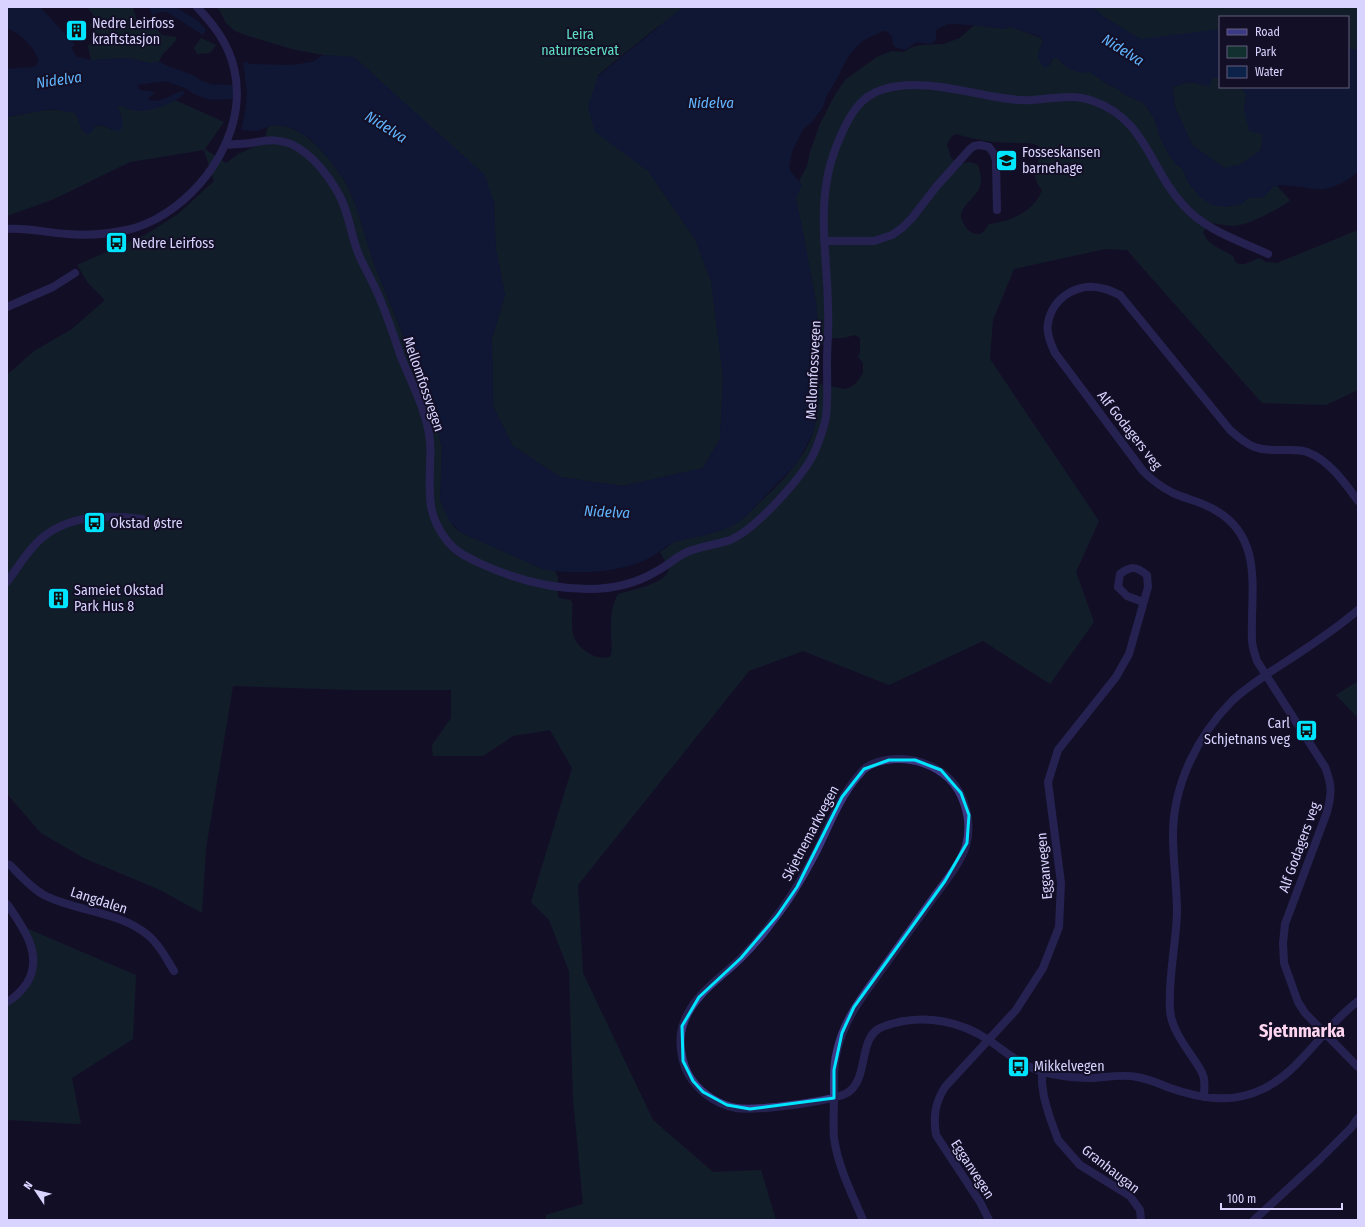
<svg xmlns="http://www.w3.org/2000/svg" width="1365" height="1227" font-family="'Fira Sans Condensed',sans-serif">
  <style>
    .green { fill: #12302f; fill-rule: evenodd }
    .water { fill: #0c2248 }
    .pier { fill: #130f26 }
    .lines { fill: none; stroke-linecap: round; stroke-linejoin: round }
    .river { stroke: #0c2248; stroke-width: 15 }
    .minor { stroke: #3d3a85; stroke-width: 8 }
    .marked { fill: none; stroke: #00e5ff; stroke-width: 3; stroke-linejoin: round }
    .labels { text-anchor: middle; stroke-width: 4; stroke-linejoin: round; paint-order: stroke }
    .poi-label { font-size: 14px; fill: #d9d4ff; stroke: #130f26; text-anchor: start }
    .park-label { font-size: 14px; fill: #5fe0c0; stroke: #130f26 }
    .street-label { font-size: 14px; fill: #d9d4ff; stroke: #130f26 }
    .water-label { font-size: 15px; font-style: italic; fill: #62b6ff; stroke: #130f26 }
    .district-label { font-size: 18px; font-weight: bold; fill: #ffd6f0; stroke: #130f26 }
  </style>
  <rect width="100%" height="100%" fill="#130f26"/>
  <path class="green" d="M87 7H133C138 23 136 32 155 23L158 31 162 35 176 37V40C171 48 161 53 159 62L155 64 127 58 91 60 88 46 100 36 89 25 93 22 91 19 95 17Z
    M216 7H683L670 19 657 27 598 75 596 132 648 171 695 239 711 281 723 376 720 439 703 468 623 486 560 477 513 446 493 406 492 338 505 295 496 249 494 202 402 101 354 57 323 55 292 49 248 36 235 31 226 23 220 11Z
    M1092 7H1358V53H1348V17H1220V29L1145 43 1104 17Z
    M974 25 1003 29 1010 27 1014 28 1041 38 1043 43C1039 48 1038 55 1039 61L1050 65 1053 58H1057L1065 66 1090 72 1107 84 1116 88 1127 96 1142 102 1146 106 1154 118 1159 135 1168 153 1174 162 1183 170 1188 182 1200 197 1225 207 1242 204 1248 198H1262L1273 187 1277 186 1289 199 1290 201 1287 203C1273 211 1251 225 1233 226 1225 226 1217 223 1209 223L1203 232C1207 245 1222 249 1233 256 1236 271 1250 262 1259 258L1266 262 1277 263 1358 230V390L1326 405 1262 403 1127 250 1105 249 1014 269 993 320 990 359 1099 521 1076 572 1094 622 1050 684 983 641 889 685 803 651 749 671 578 885 583 973 653 1120 713 1172 761 1170 776 1220H546V1215L583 1204 573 1098 569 971 549 920 531 902 572 768 550 730 513 736 483 756H433L432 745 451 718V690H353L233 686 206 848 202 913 160 890 84 858 41 833 7 794V375L34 351 72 329 105 300 88 283 77 265 145 235 178 214 214 181 204 150 130 162 54 199 7 216V117C24 115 60 104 75 113 80 117 79 125 82 130L88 134C97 123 100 124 112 130L122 117 118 108 119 106H123L128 109 167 104 175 100 224 122 205 149 226 163 238 154 261 144 265 138 268 127 273 125 285 126 302 133 319 148 329 159 345 181 355 203 374 264 429 399 435 417 442 448 440 500 453 526 460 532 543 569 555 571 558 577V595L559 598 570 600 572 602C573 611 571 628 573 634 576 649 597 661 610 657 614 648 610 639 611 629 611 617 612 604 618 594 632 590 666 584 669 569L660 552 674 542C698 536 726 533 745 517 770 492 801 467 813 433 818 417 819 400 819 384L845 389 851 387 857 382 863 373V363L858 357 860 353V338L855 335 843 338H834L820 346 816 303 803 232 797 204 796 198 801 183 799 181 807 166 810 152 820 124 836 93 846 79 877 57 892 51 904 52 912 47 921 45 944 44 960 38ZM956 134C979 141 996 143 1020 143 1027 143 1035 142 1040 148 1041 167 1027 171 1042 190 1035 211 1010 222 989 224 986 228 983 235 978 234 972 234 968 231 965 226 952 208 975 202 980 186 982 179 980 172 978 165L970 162 959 164 951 158 947 144 952 136Z
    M201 38 216 45 210 53 197 54 194 48Z
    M1212 78H1220V87H1240L1246 94 1244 111 1263 134 1261 150 1240 165 1224 168 1192 145 1175 107 1172 87 1189 82 1209 86Z
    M1358 681V718L1336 695Z
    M26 928 136 975 133 1039 72 1078 81 1124 7 1120V1004L24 990 31 967Z"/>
  <path class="water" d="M7 7H40L75 45 71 48 77 57 91 60 127 58 150 63 159 62 187 75 190 82 178 85 165 81 137 85 140 90 154 92V94L147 99C159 105 170 95 182 91L185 92C179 102 152 111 141 111 137 111 132 110 128 109 124 108 124 106 119 106L118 108C121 115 127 127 118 132 110 129 102 122 94 127L92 132 88 134C78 131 81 121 75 113L51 109 7 117V69L35 67 39 61C34 46 21 34 7 28Z
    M149 7H175L198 21 206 30 203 35 167 12H161L152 15Z
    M683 7H1092L1104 17 1141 39 1220 29V78H1212L1209 86 1189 82 1172 87 1175 107 1192 145 1224 168 1240 165 1261 150 1263 134 1249 131 1244 111 1246 94 1240 87H1348V48L1358 50V172C1347 180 1336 188 1322 189 1310 190 1283 182 1273 187 1269 190 1267 195 1262 198H1248L1242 204 1225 207 1212 205 1200 197 1188 182 1183 170 1174 162 1168 153 1159 135 1154 118 1146 106 1142 102 1127 96 1116 88 1107 84 1090 72 1081 73 1069 69 1057 58H1053L1048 67 1046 68 1044 67 1039 61C1038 55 1039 48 1043 43L1041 37 1014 28 1010 27 1003 29 974 25 948 24 937 29C935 32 937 35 936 38 933 48 921 41 915 43 911 45 909 48 905 50L895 47 893 45 892 37 887 31H883L864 40 859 44 850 54 844 64 838 77 827 95 823 107 812 122 803 129 792 152 789 167 791 172 802 185 796 198 797 204 803 232 816 303 820 346 819 395 817 415 813 433 797 463 745 517C730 530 710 534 692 538 686 539 679 540 674 542 663 547 656 556 645 560 617 573 573 575 543 569L460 532 448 519 440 500 442 448 435 417 403 334 374 264 355 203 345 181 329 159 309 138 292 128 285 126 273 125 257 131 241 130C247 107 247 87 243 63L247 62 248 64 291 65 312 62 323 55 354 57 485 175 494 202 496 249 505 295 492 338 493 406 513 446 560 477 623 486 703 468 720 439 723 376 711 281 695 239 648 171 595 132 588 107 598 76Z"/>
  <path class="pier" d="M241 63H243L247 92 246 108 241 130 239 129 244 108 245 92Z"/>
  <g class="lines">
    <path class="river" d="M171 75 190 82 197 87 210 92H228"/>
    <path class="minor" d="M225 145C234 144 243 144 251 143 267 140 280 138 295 146 313 156 327 174 337 191 348 209 350 230 357 250 362 264 370 276 376 290 386 311 393 334 401 357 412 384 427 412 430 441 431 449 430 458 430 467 429 499 428 517 448 542 456 552 467 557 477 562 513 579 550 589 589 589 612 589 637 583 657 571 667 566 676 557 687 552 700 546 716 545 730 540 755 530 804 476 815 451 819 441 824 427 826 417 828 400 827 380 827 363 827 346 829 328 828 310 828 269 820 227 826 186 828 168 834 151 841 135 850 115 860 97 881 90 918 78 960 91 996 97 1008 99 1019 101 1031 100 1052 99 1073 93 1093 101 1146 119 1150 170 1184 206 1207 231 1238 240 1268 254
      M7 229C27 227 47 233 67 234 88 236 110 234 131 229 139 227 148 223 156 219 207 192 248 128 234 68 228 43 214 25 197 7
      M824 241H874L892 235 902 228 912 218 936 187 970 149 974 146 980 145 989 147 994 154 996 161 997 210
      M7 307 53 287 75 273
      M1358 501C1345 483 1329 460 1307 452 1299 449 1291 450 1283 450 1257 451 1249 447 1230 430L1120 295C1115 293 1110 290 1105 289 1080 281 1053 296 1048 323 1046 333 1051 344 1055 353L1143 471C1152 480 1161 487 1173 493 1186 499 1202 502 1215 510 1265 538 1250 593 1252 640 1252 647 1255 654 1257 661L1325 767C1332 785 1332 793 1327 812L1285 924 1283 943 1284 963 1298 1002 1305 1013 1358 1067
      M7 582C16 570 23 558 33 547 60 515 103 514 142 519
      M7 864 10 865C20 875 31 888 44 895 77 912 120 911 149 936 160 945 167 960 174 971
      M7 904C23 927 44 955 27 983 22 990 15 998 7 1002
      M1042 1072V1083L1044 1097 1049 1115 1058 1140 1080 1165 1130 1196 1140 1210 1141 1220
      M1204 1097C1204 1092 1205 1085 1204 1079 1203 1072 1199 1067 1195 1061 1185 1046 1171 1028 1170 1010 1168 977 1176 945 1177 913 1177 887 1173 861 1173 835 1173 784 1198 735 1233 700 1248 686 1267 674 1284 663 1310 646 1335 630 1358 610
      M863 1220C852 1194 838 1167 834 1138 833 1124 834 1109 834 1094 834 1080 833 1066 837 1051 844 1019 864 994 883 968 900 944 917 921 934 897 945 882 960 864 966 846 970 831 969 817 964 803 957 782 943 770 923 763 905 757 880 757 864 769 862 771 860 774 858 776 839 798 829 826 816 852 804 875 791 898 775 918 765 932 753 946 741 958 721 978 694 994 684 1022 677 1040 681 1065 692 1080 702 1094 719 1105 736 1108 755 1111 830 1102 847 1093 865 1082 861 1054 870 1038 875 1029 881 1027 891 1024 925 1014 961 1021 990 1041 1002 1049 1013 1059 1026 1065 1046 1076 1071 1078 1094 1078 1108 1077 1123 1074 1137 1077 1149 1079 1160 1084 1170 1088 1202 1099 1232 1104 1263 1089 1290 1076 1307 1052 1327 1031 1336 1020 1347 1010 1358 1001
      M989 1220 980 1202 936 1135C933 1116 935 1103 945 1087L1016 1010 1043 968 1059 927 1061 883 1048 782 1058 750 1116 677 1129 654 1148 587 1147 575C1136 566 1131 566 1120 574L1118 587 1127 596 1143 602
      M1254 1220 1318 1161 1351 1128 1358 1118"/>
  </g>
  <path d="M0 0H1365V1227H0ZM889 760H915L941 770 961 793 969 815 967 843 945 881 854 1007 842 1033 834 1070V1098L750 1109 727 1105 703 1092 693 1081 683 1061 682 1026 699 997 741 958 777 916 797 887 842 797 864 769Z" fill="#130f26" fill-opacity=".55" fill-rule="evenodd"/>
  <path class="marked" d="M889 760H915L941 770 961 793 969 815 967 843 945 881 854 1007 842 1033 834 1070V1098L750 1109 727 1105 703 1092 693 1081 683 1061 682 1026 699 997 741 958 777 916 797 887 842 797 864 769Z"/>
  <defs>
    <symbol id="building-square" viewBox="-11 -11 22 22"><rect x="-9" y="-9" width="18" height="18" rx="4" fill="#00e5ff" stroke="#130f26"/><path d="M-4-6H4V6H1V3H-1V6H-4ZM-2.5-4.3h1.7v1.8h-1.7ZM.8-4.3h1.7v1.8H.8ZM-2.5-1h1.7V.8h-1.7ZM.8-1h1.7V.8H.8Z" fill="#111"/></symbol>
    <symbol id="school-square" viewBox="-11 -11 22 22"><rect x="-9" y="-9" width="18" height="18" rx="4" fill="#00e5ff" stroke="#130f26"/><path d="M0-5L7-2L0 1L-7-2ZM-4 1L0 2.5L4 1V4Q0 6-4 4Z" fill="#111"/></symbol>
    <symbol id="bus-square" viewBox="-11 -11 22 22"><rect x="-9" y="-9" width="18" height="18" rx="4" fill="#00e5ff" stroke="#130f26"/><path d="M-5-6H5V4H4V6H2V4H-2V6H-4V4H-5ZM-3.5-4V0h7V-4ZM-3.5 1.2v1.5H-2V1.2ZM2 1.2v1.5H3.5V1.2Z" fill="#111"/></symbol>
  </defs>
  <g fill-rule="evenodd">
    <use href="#building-square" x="64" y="18" width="25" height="25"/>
    <use href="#school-square" x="994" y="148" width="25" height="25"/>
    <use href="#bus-square" x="104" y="230" width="25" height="25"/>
    <use href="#bus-square" x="82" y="510" width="25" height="25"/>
    <use href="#building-square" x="46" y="586" width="25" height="25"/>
    <use href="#bus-square" x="1294" y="718" width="25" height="25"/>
    <use href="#bus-square" x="1006" y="1054" width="25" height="25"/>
  </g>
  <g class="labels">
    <g class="poi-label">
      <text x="92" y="28">Nedre Leirfoss<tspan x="92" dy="16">kraftstasjon</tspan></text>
      <text x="1022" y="157">Fosseskansen<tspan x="1022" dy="16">barnehage</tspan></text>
      <text x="132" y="248">Nedre Leirfoss</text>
      <text x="110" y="528">Okstad østre</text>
      <text x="74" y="595">Sameiet Okstad<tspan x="74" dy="16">Park Hus 8</tspan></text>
      <text x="1290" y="728" text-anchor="end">Carl<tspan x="1290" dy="16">Schjetnans veg</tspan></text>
      <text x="1034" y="1071">Mikkelvegen</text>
    </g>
    <g class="park-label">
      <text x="580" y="39">Leira<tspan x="580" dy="16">naturreservat</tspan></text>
    </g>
    <g class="street-label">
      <text transform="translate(813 370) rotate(-87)" y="5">Mellomfossvegen</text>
      <text transform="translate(424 384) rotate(71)" y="5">Mellomfossvegen</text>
      <text transform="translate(1130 430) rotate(52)" y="5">Alf Godagers veg</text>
      <text transform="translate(810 833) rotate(-62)" y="5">Skjetnemarkvegen</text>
      <text transform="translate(1299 847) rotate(-70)" y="5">Alf Godagers veg</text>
      <text transform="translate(1044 866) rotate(-95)" y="5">Egganvegen</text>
      <text transform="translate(99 900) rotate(18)" y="5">Langdalen</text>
      <text transform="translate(973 1169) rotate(57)" y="5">Egganvegen</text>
      <text transform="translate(1111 1169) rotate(38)" y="5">Granhaugan</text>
    </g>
    <g class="water-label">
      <text transform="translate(1123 50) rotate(32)" y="5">Nidelva</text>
      <text transform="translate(59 80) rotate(-8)" y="5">Nidelva</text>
      <text x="711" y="108">Nidelva</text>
      <text transform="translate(386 127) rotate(32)" y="5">Nidelva</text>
      <text transform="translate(607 512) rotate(3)" y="5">Nidelva</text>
    </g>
    <g class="district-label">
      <text x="1302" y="1037">Sjetnmarka</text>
    </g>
  </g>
  <rect width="1365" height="1227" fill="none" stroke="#d9d4ff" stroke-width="16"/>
  <rect x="1219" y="16" width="130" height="72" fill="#130f26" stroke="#625e7d"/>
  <rect x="1227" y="29" width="20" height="6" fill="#3d3a85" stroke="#625e7d"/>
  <text x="1255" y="36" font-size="12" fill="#d9d4ff">Road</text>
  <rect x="1227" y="46" width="20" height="12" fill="#12302f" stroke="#625e7d"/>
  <text x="1255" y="56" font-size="12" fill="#d9d4ff">Park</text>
  <rect x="1227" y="66" width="20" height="12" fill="#0c2248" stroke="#625e7d"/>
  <text x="1255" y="76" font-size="12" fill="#d9d4ff">Water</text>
  <g transform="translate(36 1191) rotate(305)" stroke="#130f26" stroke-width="3" paint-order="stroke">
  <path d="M0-3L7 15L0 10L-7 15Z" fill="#d9d4ff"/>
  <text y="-6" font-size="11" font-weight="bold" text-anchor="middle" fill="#d9d4ff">N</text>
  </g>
  <path d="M1221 1203v6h121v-6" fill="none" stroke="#d9d4ff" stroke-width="2"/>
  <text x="1227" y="1203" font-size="12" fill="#d9d4ff" stroke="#130f26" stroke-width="3" paint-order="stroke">100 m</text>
</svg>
